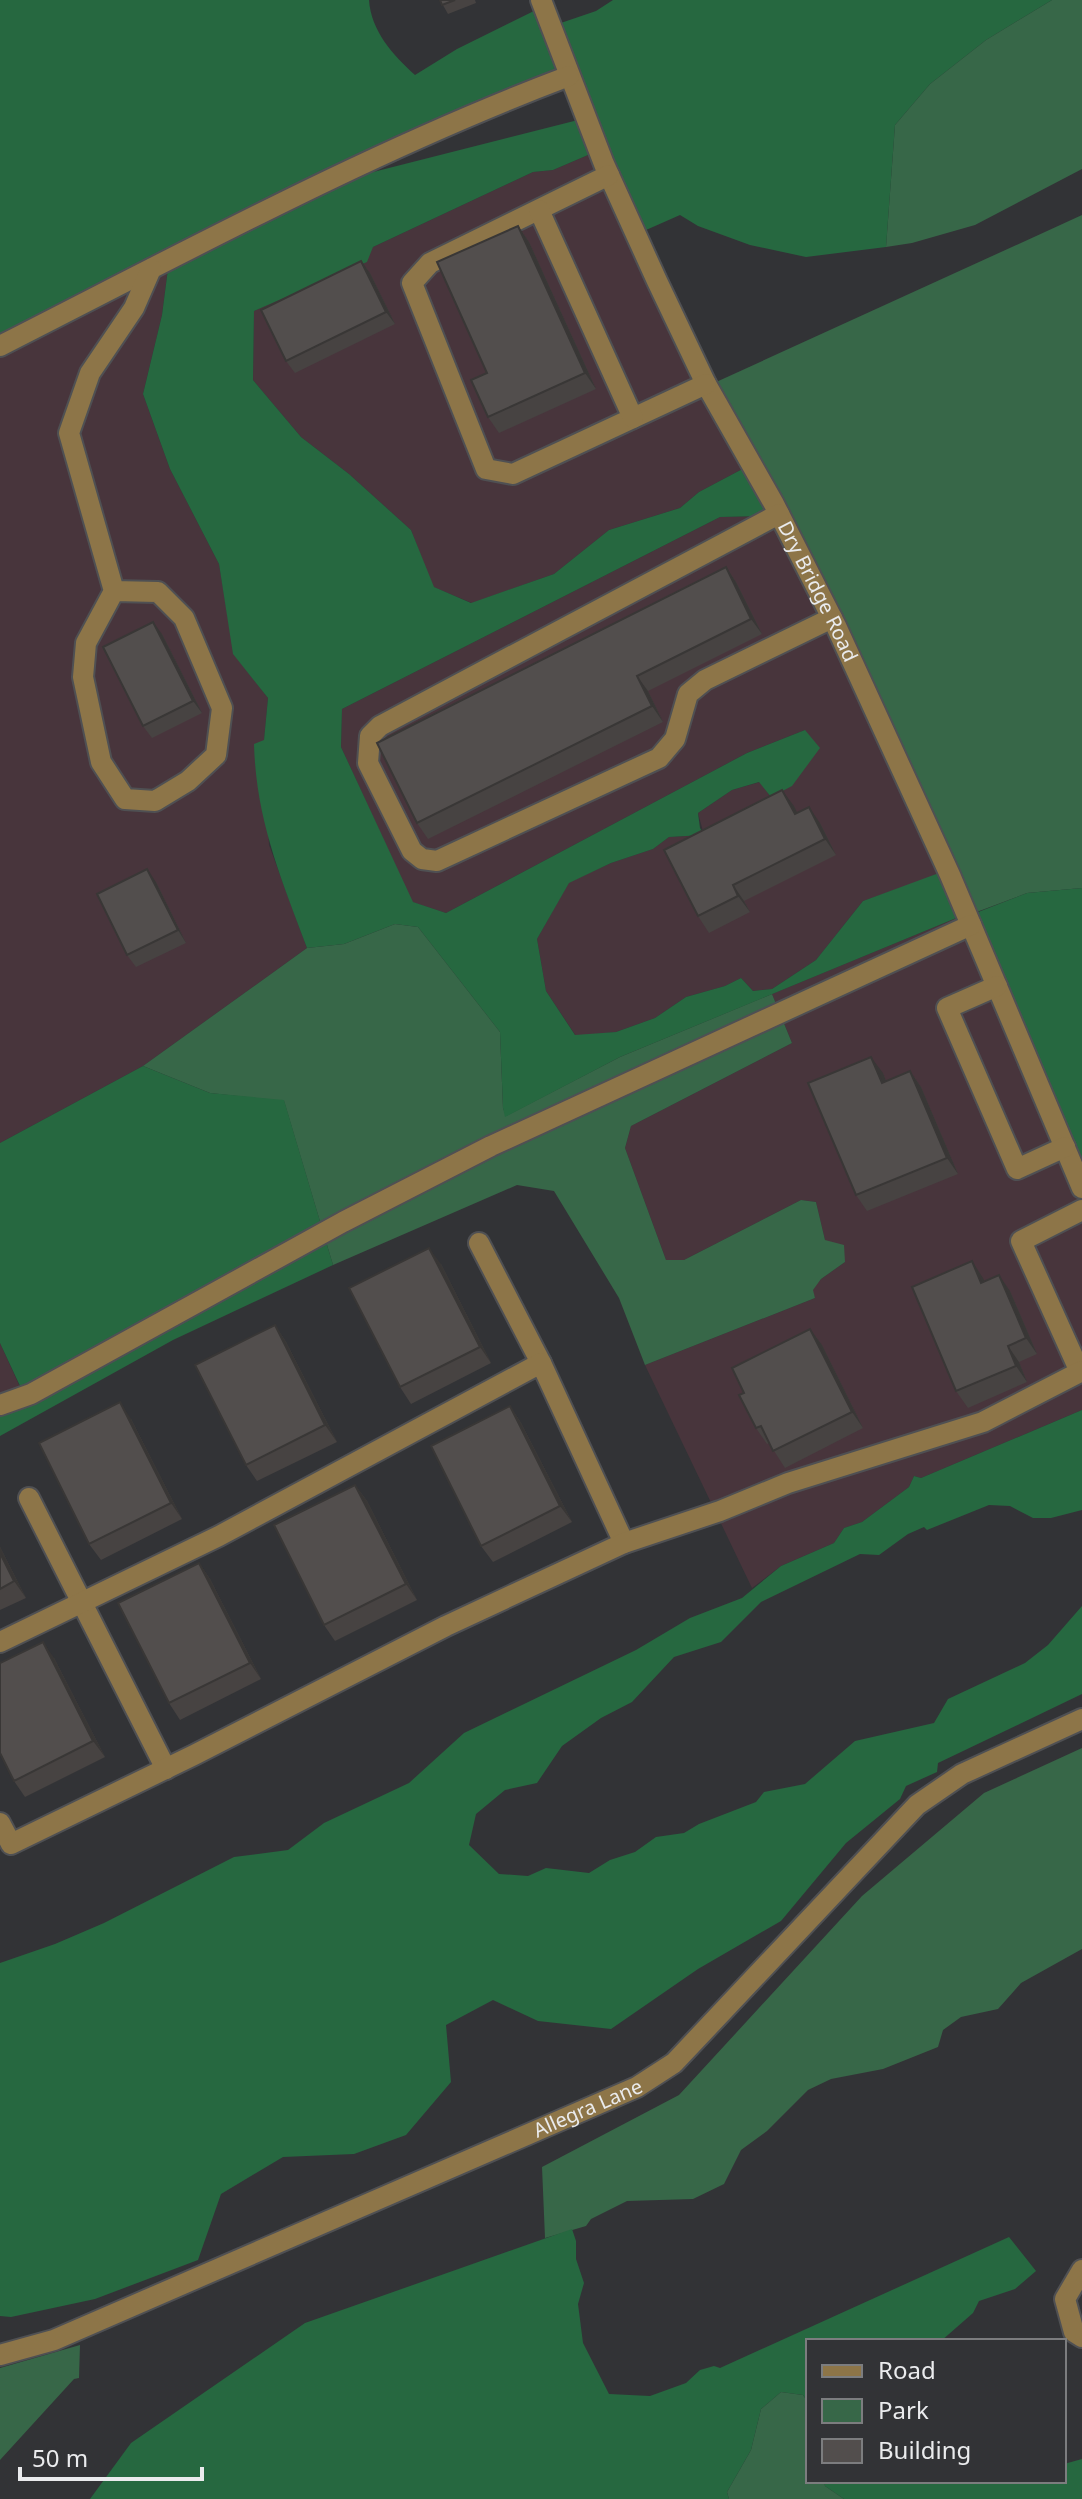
<svg xmlns="http://www.w3.org/2000/svg" width="1082" height="2499" font-family="'Noto Sans',sans-serif">
  <style>
    .commercial { fill: #48353c }
    .green { fill: #376748 }
    .forest { fill: #266840; fill-rule: evenodd }
    .lines { fill: none; stroke-linecap: round; stroke-linejoin: round }
    .minor-casing { stroke: #4f5053; stroke-width: 24 }
    .minor { stroke: #8d7548; stroke-width: 20 }
    .wall { fill: #474342 }
    .shaded-wall { fill: #393736 }
    .building { fill: #524e4d; stroke: #393736; stroke-width: 2 }
    .labels { text-anchor: middle; stroke-width: 6; stroke-linejoin: round; paint-order: stroke }
    .street-label { font-size: 20px; fill: #eaebed; stroke: #323336 }
  </style>
  <rect width="100%" height="100%" fill="#323336"/>
  <path class="commercial" d="M595 152 750 465 699 492 680 508 609 530 554 574 472 603 433 587 411 530 349 474 301 437 253 380 254 311 342 271 373 247 533 172 553 170Z
    M169 260 162 315 143 394 170 469 219 564 234 654 268 698 264 741 269 845 307 948 143 1066 0 1143V346Z
    M774 512 946 872 863 901 816 960 772 989 753 991 741 978 725 986 686 997 655 1018 616 1032 576 1036 546 991 537 939 569 882 611 863 653 849 669 837 704 835 698 813 732 790 760 782 771 797 805 730 747 753 446 913 412 902 341 747 342 709 720 517 767 516Z
    M966 914 1082 1191V1410L921 1478 914 1476 909 1487 862 1522 844 1528 834 1543 781 1566 752 1588 645 1365 815 1298 812 1290 821 1279 845 1262 825 1240 816 1202 801 1200 684 1260H666L625 1148 631 1126 792 1043 772 994Z
    M0 1343 20 1387 0 1398Z"/>
  <path class="green" d="M1052 0H1082V169L975 225 912 243 886 247 895 125 930 84 986 40Z
    M1082 215V888L1027 893 966 916 714 383Z
    M395 924 418 927 500 1032 503 1108 506 1116 620 1057 772 994 792 1043 631 1126 625 1148 666 1260H684L801 1200 816 1202 825 1240 844 1245 845 1262 821 1279 813 1290 815 1298 645 1365 619 1298 554 1191 517 1185 333 1265 284 1101 210 1093 143 1066 307 948 344 944Z
    M1082 1748V1949L1021 1983 998 2009 961 2017 943 2030 938 2047 883 2069 831 2079 808 2090 767 2131 741 2150 724 2184 693 2199 627 2201 591 2219 586 2226 545 2238 542 2167 679 2095 862 1896 984 1793Z
    M80 2345 79 2378 74 2379 0 2460V2368Z
    M781 2392 803 2395 808 2402V2481H824L825 2486 844 2499H729L727 2492 751 2450 761 2409Z"/>
  <path class="forest" d="M0 0H369C371 31 393 55 415 75L457 49 540 8 552 26 596 11 613 0H1052L986 40 930 84 895 125 886 247 806 257 750 245 698 226 680 215 637 234 595 152 553 170 533 172 373 247 367 262 254 311 253 380 301 437 349 474 411 530 434 587 471 603 554 574 609 530 680 508 699 492 750 465 771 501 767 516 720 517 342 709 341 747 413 902 446 913 747 753 805 730 820 748 792 786 771 797 759 782 732 790 698 813 700 828 704 835 669 837 653 849 611 863 569 883 537 939 546 991 575 1035 616 1032 655 1018 686 997 725 986 741 978 753 991 772 989 816 960 863 901 939 873 966 914 620 1057 505 1117 503 1108 500 1032 418 927 395 924 344 944 307 948C281 878 256 820 254 744L264 740 268 698 233 654 219 564 170 469 143 394 162 315 169 261 0 346ZM568 76 582 119 318 186Z
    M1082 888V1191L968 916 1027 893Z
    M143 1066 210 1093 284 1100 333 1265 173 1340 0 1436V1398L20 1386 0 1343V1143Z
    M1082 1410V1510L1051 1518H1033L1010 1506 989 1505 927 1530 924 1527 908 1534 879 1555 860 1554 761 1602 721 1642 674 1657 632 1702 601 1718 562 1746 537 1783 505 1790 476 1814 469 1845 499 1874 528 1876 546 1868 589 1873 610 1860 635 1852 656 1837 684 1833 699 1824 756 1802 764 1792 805 1784 855 1741 934 1723 948 1699 1025 1663 1048 1645 1082 1606V1694L938 1763 937 1772 906 1786 900 1799 846 1843 781 1921 698 1969 611 2029 538 2021 493 2000 446 2025 451 2082 406 2135 354 2154 283 2157 221 2194 198 2260 95 2299 11 2317 0 2316V1963L55 1944 104 1923 234 1857 288 1850 324 1823 409 1783 464 1733 636 1650 690 1618 742 1598 781 1566 834 1543 844 1528 862 1522 909 1487 914 1476 921 1478Z
    M572 2229 576 2241V2259L584 2283 578 2304 583 2343 609 2394 650 2396 686 2383 700 2370 714 2366 720 2368 1009 2237 1036 2271 1015 2289 979 2301 973 2313 941 2341H808V2402L803 2395 781 2392 761 2409 751 2450 727 2492 729 2499H90L131 2443 305 2323Z
    M1082 2459V2499H844L825 2486 824 2481H1064V2464Z"/>
  <g class="lines">
    <defs>
      <g id="minor">
        <path id="s1" d="M541 0 604 164 657 281 706 384 774 504 836 626 950 875 1082 1188"/>
        <path d="M609 175 430 263 412 283 486 469 513 474 706 384"/>
        <path d="M539 210 633 418"/>
        <path d="M0 346C187 251 373 150 569 76"/>
        <path d="M779 514 380 726 370 736 368 763 412 851 422 859 437 861 659 758 675 739 688 694 705 680 832 618"/>
        <path d="M114 591 86 643 83 677 101 762 125 799 155 801 188 781 216 755 222 708 184 618 158 592 114 591 69 433 90 373 134 308 151 269"/>
        <path d="M997 986 947 1008 1017 1169 1065 1147"/>
        <path d="M479 1243 541 1363"/>
        <path d="M1080 1372 1021 1241 1082 1210"/>
        <path d="M0 1405 31 1394 343 1222 491 1146 971 925"/>
        <path d="M29 1498 166 1769"/>
        <path d="M0 1642 219 1536 541 1363 624 1543"/>
        <path d="M0 1823 11 1844 194 1755 446 1626 624 1543 720 1511 788 1483 983 1422 1082 1371"/>
        <path d="M1082 2270 1065 2299 1074 2332 1082 2337"/>
        <path id="s2" d="M0 2355 54 2340 637 2087 674 2063 917 1805 962 1774 1082 1719"/>
      </g>
    </defs>
    <use href="#minor" class="minor-casing"/>
    <use href="#minor" class="minor"/>
  </g>
  <path class="wall" d="M440 0H475L476 3 448 14Z
    M518 226 529 242 596 389 499 433 488 417 487 373Z
    M361 261 370 273 395 324 295 373 286 361Z
    M726 567 736 582 762 634 648 691 663 722 428 839 417 823Z
    M162 634 202 713 152 738 143 726Z
    M794 806 797 813 820 823 836 855 744 901 750 912 709 933 698 916Z
    M156 882 186 943 136 967 127 955Z
    M910 1071 921 1087 958 1174 867 1211 856 1195 883 1073 886 1081Z
    M972 1261 984 1281 1010 1291 1037 1354 1019 1362 1027 1382 968 1408 956 1391Z
    M441 1264 491 1363 411 1404 400 1387Z
    M275 1325 286 1342 337 1442 257 1481 246 1465Z
    M810 1329 822 1345 863 1428 785 1468 769 1443 767 1444 756 1428 744 1393Z
    M510 1406 521 1423 572 1522 493 1562 481 1546Z
    M131 1419 182 1519 101 1560 89 1544Z
    M355 1485 367 1501 417 1600 335 1641 324 1625Z
    M0 1547 26 1598 0 1610Z
    M199 1563 210 1579 261 1679 180 1720 169 1703Z
    M54 1658 105 1757 25 1797 14 1781Z"/>
  <path class="shaded-wall" d="M518 226 529 242 596 389 585 373Z
    M361 261 370 273 395 324 386 312Z
    M726 567 736 582 762 634 751 619Z
    M153 622 162 634 202 713 193 701Z
    M637 676 648 691 663 722 652 706Z
    M782 790 794 806 806 831 795 814Z
    M809 807 820 823 836 855 825 839Z
    M147 869 156 882 186 943 178 930Z
    M733 885 744 901 750 912 738 896Z
    M871 1057 883 1073 893 1099 882 1083Z
    M910 1071 921 1087 958 1174 947 1158Z
    M429 1248 441 1264 491 1363 480 1347Z
    M972 1261 983 1278 992 1299 981 1283Z
    M999 1275 1010 1291 1037 1354 1026 1338Z
    M275 1325 286 1342 337 1442 325 1425Z
    M810 1329 822 1345 863 1428 852 1412Z
    M1008 1346 1019 1362 1027 1382 1016 1366Z
    M120 1402 131 1419 182 1519 171 1503Z
    M510 1406 521 1423 572 1522 560 1506Z
    M355 1485 367 1501 417 1600 406 1584Z
    M0 1547 26 1598 14 1581 0 1553Z
    M199 1563 210 1579 261 1679 250 1663Z
    M43 1642 54 1658 105 1757 93 1741Z"/>
  <path class="building" d="M440 0H455L442 5Z
    M518 226 585 373 488 417 471 380 487 373 437 262Z
    M361 261 386 312 286 361 261 310Z
    M726 567 751 619 637 676 652 706 417 823 377 743Z
    M153 622 193 701 143 726 103 647Z
    M782 790 795 814 809 807 825 839 733 885 738 896 698 916 664 850Z
    M147 869 178 930 127 955 97 894Z
    M871 1057 882 1083 910 1071 947 1158 856 1195 808 1083Z
    M429 1248 480 1347 400 1387 349 1288Z
    M972 1261 981 1283 999 1275 1026 1338 1008 1346 1016 1366 956 1391 912 1287Z
    M275 1325 325 1425 246 1465 195 1365Z
    M810 1329 852 1412 773 1451 761 1426 756 1428 739 1395 744 1393 732 1368Z
    M120 1402 171 1503 89 1544 39 1443Z
    M510 1406 560 1506 481 1546 431 1446Z
    M355 1485 406 1584 324 1625 274 1525Z
    M0 1553 14 1581 0 1589Z
    M199 1563 250 1663 169 1703 118 1603Z
    M43 1642 93 1741 14 1781 0 1753V1663Z"/>
  <g class="labels">
    <g class="street-label">
      <text dy="7" stroke="none"><textPath href="#s1" startOffset="654">Dry Bridge Road</textPath></text>
      <text dy="7" stroke="none"><textPath href="#s2" startOffset="638">Allegra Lane</textPath></text>
    </g>
  </g>
  <rect x="806" y="2339" width="260" height="144" fill="#323336" stroke="#7c7d7f" stroke-width="2"/>
  <rect x="822" y="2365" width="40" height="12" fill="#8d7548" stroke="#7c7d7f" stroke-width="2"/>
  <text x="878" y="2379" font-size="24" fill="#eaebed">Road</text>
  <rect x="822" y="2399" width="40" height="24" fill="#376748" stroke="#7c7d7f" stroke-width="2"/>
  <text x="878" y="2419" font-size="24" fill="#eaebed">Park</text>
  <rect x="822" y="2439" width="40" height="24" fill="#524e4d" stroke="#7c7d7f" stroke-width="2"/>
  <text x="878" y="2459" font-size="24" fill="#eaebed">Building</text>
  <path d="M20 2467v12h182v-12" fill="none" stroke="#eaebed" stroke-width="4"/>
  <text x="32" y="2467" font-size="24" fill="#eaebed" stroke="#323336" stroke-width="6" paint-order="stroke">50 m</text>
</svg>
